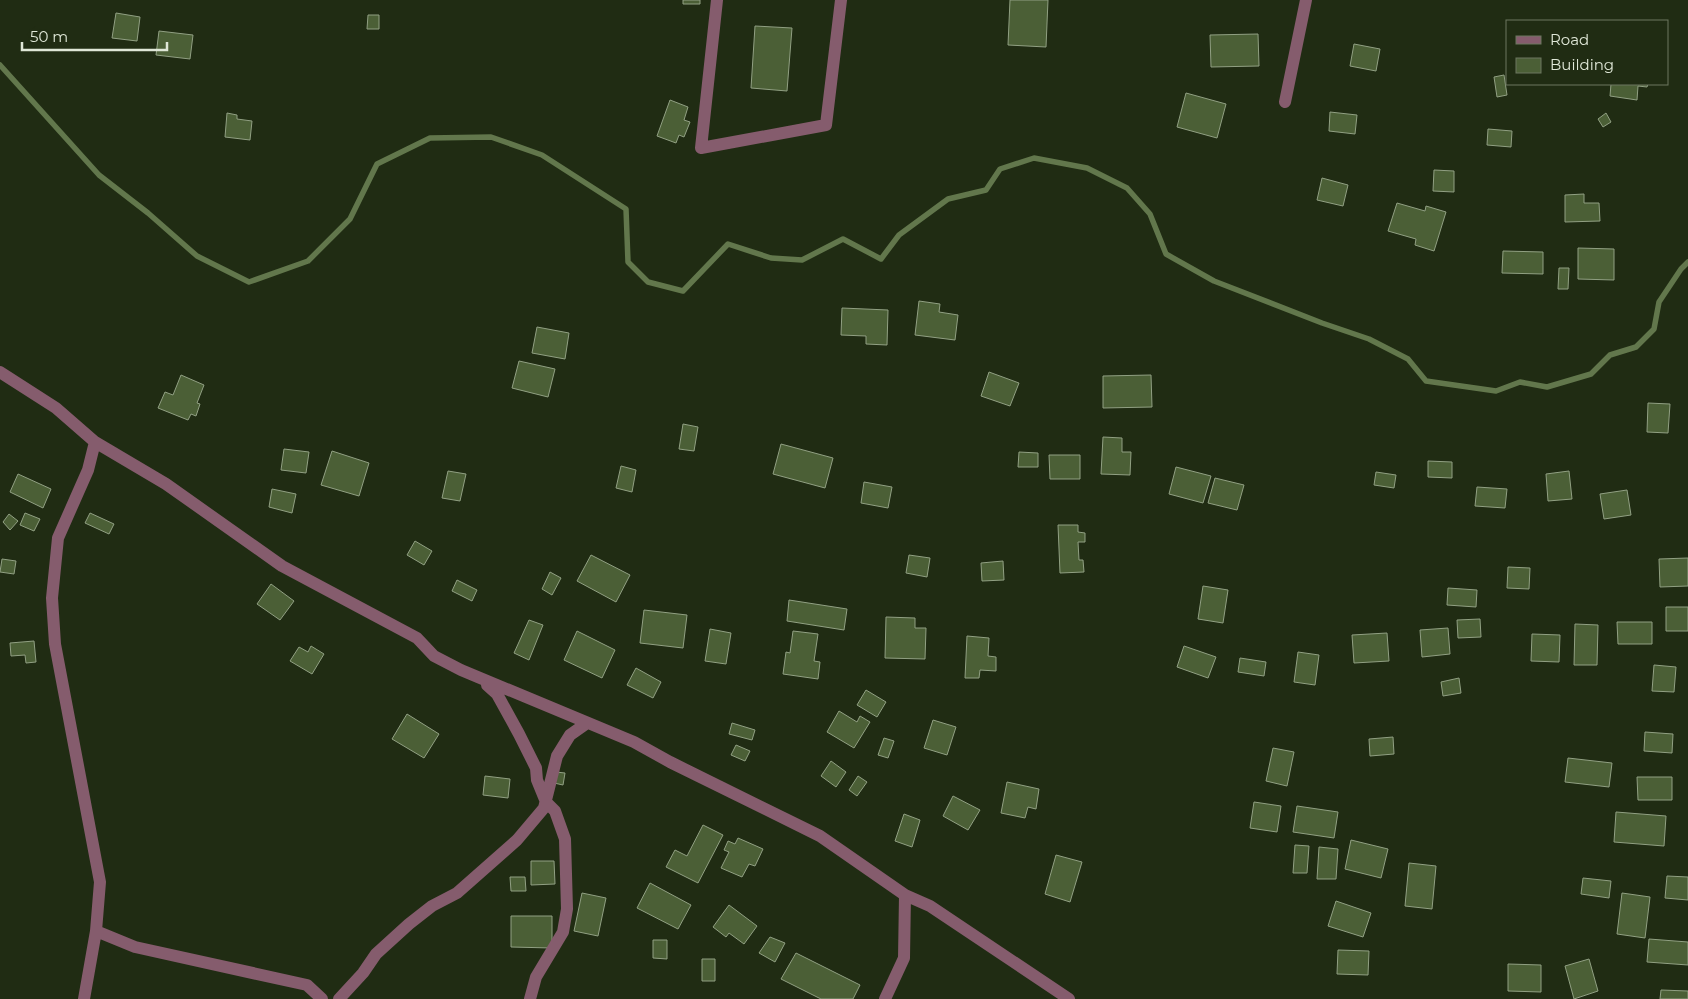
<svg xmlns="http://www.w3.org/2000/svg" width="1688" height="999" font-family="Montserrat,sans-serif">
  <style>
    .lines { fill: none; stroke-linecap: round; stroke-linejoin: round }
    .stream { stroke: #62774c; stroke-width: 5.5 }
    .building { fill: #4b5f36; stroke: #91a083 }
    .street { stroke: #855c6d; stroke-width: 12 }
  </style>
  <rect width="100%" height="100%" fill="#202c13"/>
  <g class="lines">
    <path class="stream" d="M0 65 99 175 148 213 197 256 249 282 308 261 350 219 377 164 430 138 491 137 542 155 626 209 628 262 648 282 683 291 728 244 771 258 802 260 843 239 881 259 899 235 948 199 986 190 1000 169 1034 158 1087 168 1127 188 1150 214 1166 254 1214 281 1322 323 1369 339 1408 359 1426 381 1496 391 1520 382 1547 387 1591 374 1610 355 1636 347 1654 329 1659 302 1681 269 1688 262"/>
  </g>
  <path class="building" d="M683 0H700V4H683Z
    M1010 0H1048L1046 47 1008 45Z
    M116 13 140 17 137 41 112 38Z
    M368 15H379V29H367Z
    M755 26 792 28 787 91 751 88Z
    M159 31 193 35 190 59 156 55Z
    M1258 34 1259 66 1211 67 1210 35Z
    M1354 44 1380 49 1376 71 1350 66Z
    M1504 75 1507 95 1497 97 1494 77Z
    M1611 84H1648L1647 87 1638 86 1637 100 1610 96Z
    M1186 93 1226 104 1217 138 1177 127Z
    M670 100 688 107 684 120 690 122 684 137 679 135 676 143 657 136Z
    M1330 112 1357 115 1355 134 1329 131Z
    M227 113 237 115V119L252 121 250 140 225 137Z
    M1606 113 1611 122 1603 127 1598 119Z
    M1488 129 1512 131 1511 147 1487 145Z
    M1434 170 1454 171V192L1433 191Z
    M1322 178 1348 185 1343 206 1317 200Z
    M1584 194V203H1599L1600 221 1565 222V195Z
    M1397 203 1425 211 1426 206 1446 212 1434 251 1415 245 1416 239 1388 231Z
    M1578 248 1614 249V280L1578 279Z
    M1503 251 1543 252V274L1502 273Z
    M1559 268H1569L1568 289H1558Z
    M919 301 940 304 939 312 958 315 955 340 915 335Z
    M842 308 888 310 887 345 866 344V336L841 335Z
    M537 327 569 333 565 359 532 353Z
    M519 361 555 369 548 397 512 388Z
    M989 372 1019 383 1010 406 981 396Z
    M181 375 204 385 197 403 200 404 196 416 191 414 188 420 158 408 165 392 173 395Z
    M1151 375 1152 407 1103 408V376Z
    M1648 403 1670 404 1668 433 1647 432Z
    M683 424 698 427 694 451 679 449Z
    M1103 437 1122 438V452H1131L1130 475 1101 474Z
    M781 444 833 458 825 488 773 474Z
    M284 449 309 452 306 473 281 470Z
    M332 451 369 463 359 496 321 485Z
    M1019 452 1038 453V467H1018Z
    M1049 455H1080V479H1050Z
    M1428 461 1452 462V478L1428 477Z
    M621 466 636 470 632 492 616 488Z
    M1176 467 1211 476 1203 503 1169 494Z
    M448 471 466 474 460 501 442 498Z
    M1569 471 1572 499 1548 501 1546 474Z
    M1376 472 1396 475 1394 488 1374 485Z
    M18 474 51 489 43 508 10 492Z
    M1215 478 1244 485 1237 510 1208 503Z
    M864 482 892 487 888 508 861 503Z
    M1477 487 1507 489 1505 508 1475 506Z
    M272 489 296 494 292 513 269 507Z
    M1627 490 1631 515 1604 519 1600 494Z
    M25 513 40 519 34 531 20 525Z
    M90 513 114 524 109 534 85 523Z
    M9 514 18 521 10 530 3 522Z
    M1058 525H1078V532L1085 533V542H1078L1079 560H1083L1084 572 1060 573Z
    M415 541 432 551 424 565 407 555Z
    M591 555 630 575 616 602 577 581Z
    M909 555 930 558 927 577 906 573Z
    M1688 558V586L1660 587 1659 559Z
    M2 559 16 561 14 574 0 572Z
    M1003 561 1004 580 982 581 981 563Z
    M1508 567 1530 568 1529 589 1507 588Z
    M550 572 561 578 552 595 542 589Z
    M457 580 477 590 472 601 452 591Z
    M271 584 294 601 280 620 257 604Z
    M1203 586 1228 590 1223 623 1198 619Z
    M1448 588 1477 590 1476 607 1447 605Z
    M789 600 847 609 844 630 787 621Z
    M1666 607H1688V631H1666Z
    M644 610 687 615 683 648 640 643Z
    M886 617 915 618V628H926L925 659 885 658Z
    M1480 619 1481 637 1458 638 1457 620Z
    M529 620 543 625 529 660 514 653Z
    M1617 622H1652V644H1618Z
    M1575 624 1598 625 1597 665H1574Z
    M1448 628 1450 654 1422 657 1420 630Z
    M710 629 731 633 726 664 705 661Z
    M577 631 615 650 602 678 564 660Z
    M793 631 818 634 814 661 820 662 818 679 783 674 786 652 790 653Z
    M1387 633 1389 661 1354 663 1352 635Z
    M1532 634 1560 635 1559 662 1531 661Z
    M967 636 989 638 988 656 996 657V671L980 670 979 678H965Z
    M34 641 36 662 26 663 25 655 11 656 10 643Z
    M311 646 324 654 312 674 290 661 299 647 308 652Z
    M1184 646 1216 657 1208 678 1177 667Z
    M1298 652 1319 655 1315 685 1294 682Z
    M1240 658 1266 662 1264 676 1238 672Z
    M1654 665 1676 667 1674 692 1652 691Z
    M636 668 661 682 653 698 627 685Z
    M1459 678 1461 693 1443 696 1441 682Z
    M866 690 886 702 877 717 857 705Z
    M839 711 857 722 860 716 870 722 854 748 827 732Z
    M407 714 439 734 424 758 392 739Z
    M933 720 956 727 947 755 924 748Z
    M732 723 755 730 752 740 729 734Z
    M1645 732 1673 734 1672 753 1644 751Z
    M1393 737 1394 754 1370 756 1369 739Z
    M884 738 894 741 888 758 878 755Z
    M736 745 750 751 745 761 731 755Z
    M1273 748 1294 752 1287 786 1266 781Z
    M1568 758 1612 763 1609 787 1565 782Z
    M831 761 846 772 836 787 821 776Z
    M556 772 565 773 563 785 554 783Z
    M485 776 510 779 508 798 483 795Z
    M858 776 867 782 857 796 849 790Z
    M1637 777H1672V800H1638Z
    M1007 782 1039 789 1036 809 1028 807 1025 818 1001 813Z
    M953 796 980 810 968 830 943 816Z
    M1254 802 1281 806 1277 832 1250 828Z
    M1297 806 1338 812 1334 838 1293 832Z
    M1616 812 1666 816 1664 846 1614 842Z
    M904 814 920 820 912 847 895 841Z
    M703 825 723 835 698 883 666 867 675 850 687 856Z
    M738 838 763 849 755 866 749 864 742 877 721 868 729 852 724 850 728 841 735 844Z
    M1351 840 1388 849 1381 878 1345 869Z
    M1295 845 1309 846 1307 873H1293Z
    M1319 847 1338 849 1336 879H1317Z
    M1056 855 1082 862 1070 902 1045 894Z
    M531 861H554L555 884 531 885Z
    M1409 863 1436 866 1432 909 1405 906Z
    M1667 876 1688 877V900L1665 898Z
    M510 877H525L526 891H511Z
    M1583 878 1611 881 1609 898 1581 894Z
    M650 883 691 905 678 929 637 908Z
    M582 893 606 898 598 936 574 931Z
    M1622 893 1650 897 1645 938 1617 934Z
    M1336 901 1371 913 1363 937 1328 926Z
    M729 905 757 926 744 944 729 933 726 937 713 927Z
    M511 916H552V948L511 947Z
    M770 937 785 943 775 962 759 953Z
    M1649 939 1688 942V965L1647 962Z
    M653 940H667V959L653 958Z
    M1338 950 1369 951 1368 975 1337 974Z
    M796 953 860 985 853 999H821L781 979Z
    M702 959H715V981H702Z
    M1589 959 1598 991 1574 999 1565 966Z
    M1508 964 1541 965V992L1508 991Z
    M1661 990 1688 991V999H1660Z"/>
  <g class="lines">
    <path class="street" d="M717 0 701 148 826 125 841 0
      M1285 102 1306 0
      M0 372 56 408 95 442 88 470 58 538 52 598 55 644 100 882 96 931 84 999
      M95 442 166 484 282 566 417 638 434 656 461 670 634 742 670 762 820 836 905 895 930 906 1069 999
      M487 685 497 694 519 734 536 768 537 780 546 802 555 811 565 839 567 909 563 932 536 977 530 999
      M96 931 135 947 307 985 322 999
      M339 999 363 973 376 954 409 924 432 906 457 893 517 840 544 808 557 756 570 735 587 723
      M885 999 904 958 905 895"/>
  </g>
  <rect x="1506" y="20" width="162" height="65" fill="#202c13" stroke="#6c7761"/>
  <rect x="1516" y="36" width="25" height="8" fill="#855c6d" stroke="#6c7761"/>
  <text x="1550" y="45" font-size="15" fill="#dfe7d7">Road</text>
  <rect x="1516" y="58" width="25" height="15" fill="#4b5f36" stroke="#6c7761"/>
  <text x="1550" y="70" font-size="15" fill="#dfe7d7">Building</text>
  <path d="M22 42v8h145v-8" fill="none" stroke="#dfe7d7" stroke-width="2.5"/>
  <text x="30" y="42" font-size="15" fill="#dfe7d7" stroke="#202c13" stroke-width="4" paint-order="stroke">50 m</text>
</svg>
